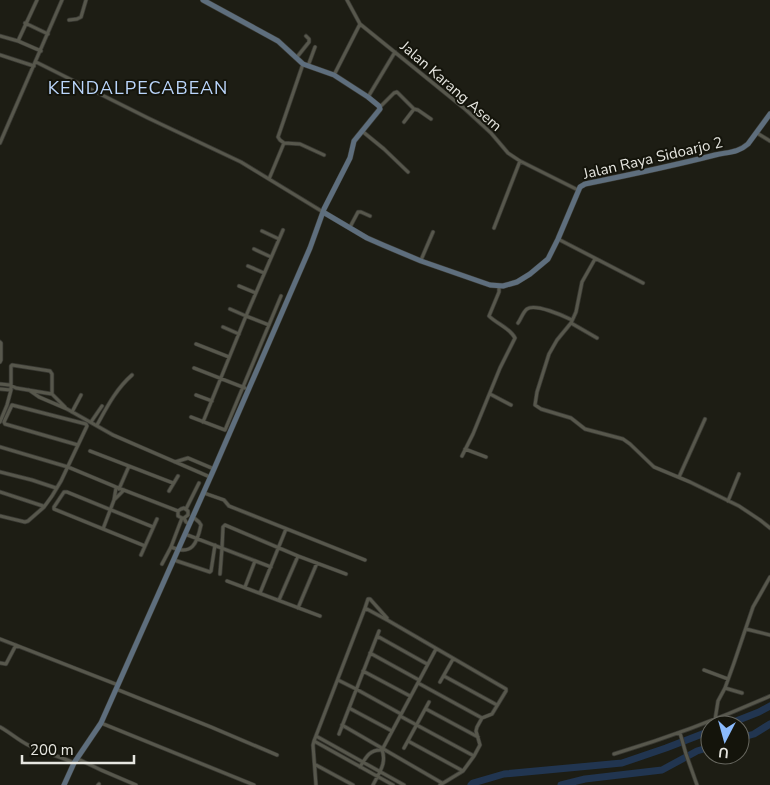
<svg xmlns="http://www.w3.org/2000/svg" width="770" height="785" font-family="'Nunito Sans',sans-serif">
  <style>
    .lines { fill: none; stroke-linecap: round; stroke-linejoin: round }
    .river { stroke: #213550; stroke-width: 7 }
    .street-casing { stroke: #393933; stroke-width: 4.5 }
    .secondary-casing { stroke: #393933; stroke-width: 6 }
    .street { stroke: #57574c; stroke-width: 3 }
    .secondary { stroke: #5e6e7d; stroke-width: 5 }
    .labels { text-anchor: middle; stroke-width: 4; stroke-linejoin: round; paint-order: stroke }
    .street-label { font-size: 15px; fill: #e6e6e0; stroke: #14140b }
    .quarter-label { font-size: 18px; letter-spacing: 1px; fill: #bbd6fc; stroke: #14140b }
  </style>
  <rect width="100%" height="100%" fill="#1d1d14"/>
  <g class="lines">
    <path class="river" d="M726 725 759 712 770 706
      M740 738 754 734 770 724
      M471 785 473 783 504 774 622 763 666 748 710 731
      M561 785 585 779 662 770 697 751 710 747"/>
    <defs>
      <path id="street" d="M347 0 360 24 465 109 491 133 508 153 520 161 578 190
        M69 20 77 19 81 17 86 0
        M25 23 48 34
        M0 36 18 41 41 51
        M18 41 37 0
        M0 55 34 66
        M297 57 309 42V39L306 36
        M36 62 148 118 241 162 323 212
        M303 64 278 137 280 140 284 143 300 144 324 155
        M308 66 315 47
        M334 75 360 24
        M368 97 395 52
        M380 107 394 93 397 92 414 109 418 110 431 119
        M404 122 414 109
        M362 131 384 149 408 172
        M757 133 770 141
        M0 143 62 0
        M269 179 284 143
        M350 227 358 212H361L370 216
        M494 228 520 161
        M262 231 279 239
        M558 239 643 283
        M254 249 271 257
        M595 259 582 282 576 312 571 323 557 340 549 354 537 392 535 405 541 409 571 418 585 429 623 439 630 444 654 467 690 482 739 506 760 520 770 528
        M421 260 433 232
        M248 266 264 273
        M239 286 256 293
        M518 323C521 319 523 312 527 309 535 303 564 316 572 320
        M571 323 597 338
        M269 325 246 316 283 230
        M223 327 239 334
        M0 342 1 343V360L0 362
        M196 344 229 357
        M194 368 245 388
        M0 384 10 385 16 388 52 394 65 407
        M0 389 11 390
        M29 390 39 397 67 409 113 435 210 477
        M490 394 511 405
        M196 395 212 401
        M72 412 81 395
        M191 417 225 430 281 296
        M0 422 7 405 11 390V366L12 365 50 371 52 374V394
        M91 422 102 406
        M203 422 246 316 230 309
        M97 425C107 407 116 389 132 375
        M0 447 68 467 116 487 178 511
        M465 449 486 457
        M90 451 173 483
        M462 456 473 434 500 368 515 338C510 328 497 324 489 316L499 292V286
        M175 462 188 458 214 469
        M0 472 32 480 56 488
        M679 477 705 419
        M116 488 114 500 124 490
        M119 489 129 466
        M169 491 178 476
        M0 492 43 506
        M204 493 224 500 229 506 365 560
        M728 501 739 474
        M186 509 199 483
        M0 516 25 522 28 521 44 507 52 496 61 481 87 426 86 424 12 405 4 422 5 424 78 445
        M184 518 188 515V511L184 508 181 509 178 511V516L182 518H184L186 522 189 524
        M103 529 114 500
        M185 534 271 567
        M145 546 54 509V507L64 492H67L153 527
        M171 547C192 556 197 544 201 525L199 522 193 517
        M141 555 157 519
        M174 560 210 572 211 571 215 545
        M162 564 171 547 182 518
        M220 574 222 548 223 527 225 525 298 556 346 574
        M227 581 320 616
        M245 587 255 561
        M260 593 286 529
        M279 600 298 556
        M298 608 317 563
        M365 608 368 599H370L387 618
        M746 629 770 635
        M377 636 427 664
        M0 639 118 685
        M370 653 419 680
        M0 663 6 664 16 645
        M704 670 728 679
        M363 671 410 696
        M444 676 497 705
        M338 680 356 689 401 714
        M440 682 453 659
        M418 683 482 718
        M725 688 742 693
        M116 689 211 727 277 755
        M349 708 392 731
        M426 709 478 737
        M400 716 474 756
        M715 720 718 701 725 688 734 663 753 607 770 577
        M101 723 254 785
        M342 725 442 783
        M0 727C11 733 19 741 30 746 44 753 60 756 74 763
        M680 733 686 754 697 785
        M339 734 379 631
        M316 736 404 785
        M314 741 393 785
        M408 741 463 771
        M404 748 429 702
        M614 754C667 738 719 719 770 696
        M78 759 101 770 136 785
        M316 765 353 785
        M360 767C366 757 370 749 382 750
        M98 785 99 784
        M316 785 313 745 314 741 365 608 389 621 506 689V691L492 714 482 718 477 727 476 731 480 745 474 756 463 771 440 785
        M373 785C379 773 387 763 382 750L436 649"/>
      <path id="secondary" d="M323 212 367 238 383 245 421 261 490 285 503 286 517 282 530 274 548 259 558 239 580 187 585 184C629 175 672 166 715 155 727 152 738 153 748 144L770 114
        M64 785 74 763 101 723 214 469 310 248 324 209 350 158 354 141 380 109 379 106 368 97 334 75 303 64 278 41 203 0"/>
    </defs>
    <use href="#street" class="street-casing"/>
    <use href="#secondary" class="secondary-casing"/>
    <use href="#street" class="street"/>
    <use href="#secondary" class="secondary"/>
  </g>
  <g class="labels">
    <g class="street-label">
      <text transform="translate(451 86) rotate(41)" y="5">Jalan Karang Asem</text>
      <text transform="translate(653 158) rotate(-13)" y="5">Jalan Raya Sidoarjo 2</text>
    </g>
    <g class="quarter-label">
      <text x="138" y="94">KENDALPECABEAN</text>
    </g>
  </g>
  <g transform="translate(725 740) rotate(186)"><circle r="24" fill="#14140b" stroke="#686860"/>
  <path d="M0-4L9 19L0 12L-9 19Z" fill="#8abafc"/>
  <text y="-8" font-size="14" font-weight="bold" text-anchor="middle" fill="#e6e6e0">U</text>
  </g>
  <path d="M22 755v8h112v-8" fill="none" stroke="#e6e6e0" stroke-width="2.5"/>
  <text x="30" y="755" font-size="15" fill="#e6e6e0" stroke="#14140b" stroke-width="4" paint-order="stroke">200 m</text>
</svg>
